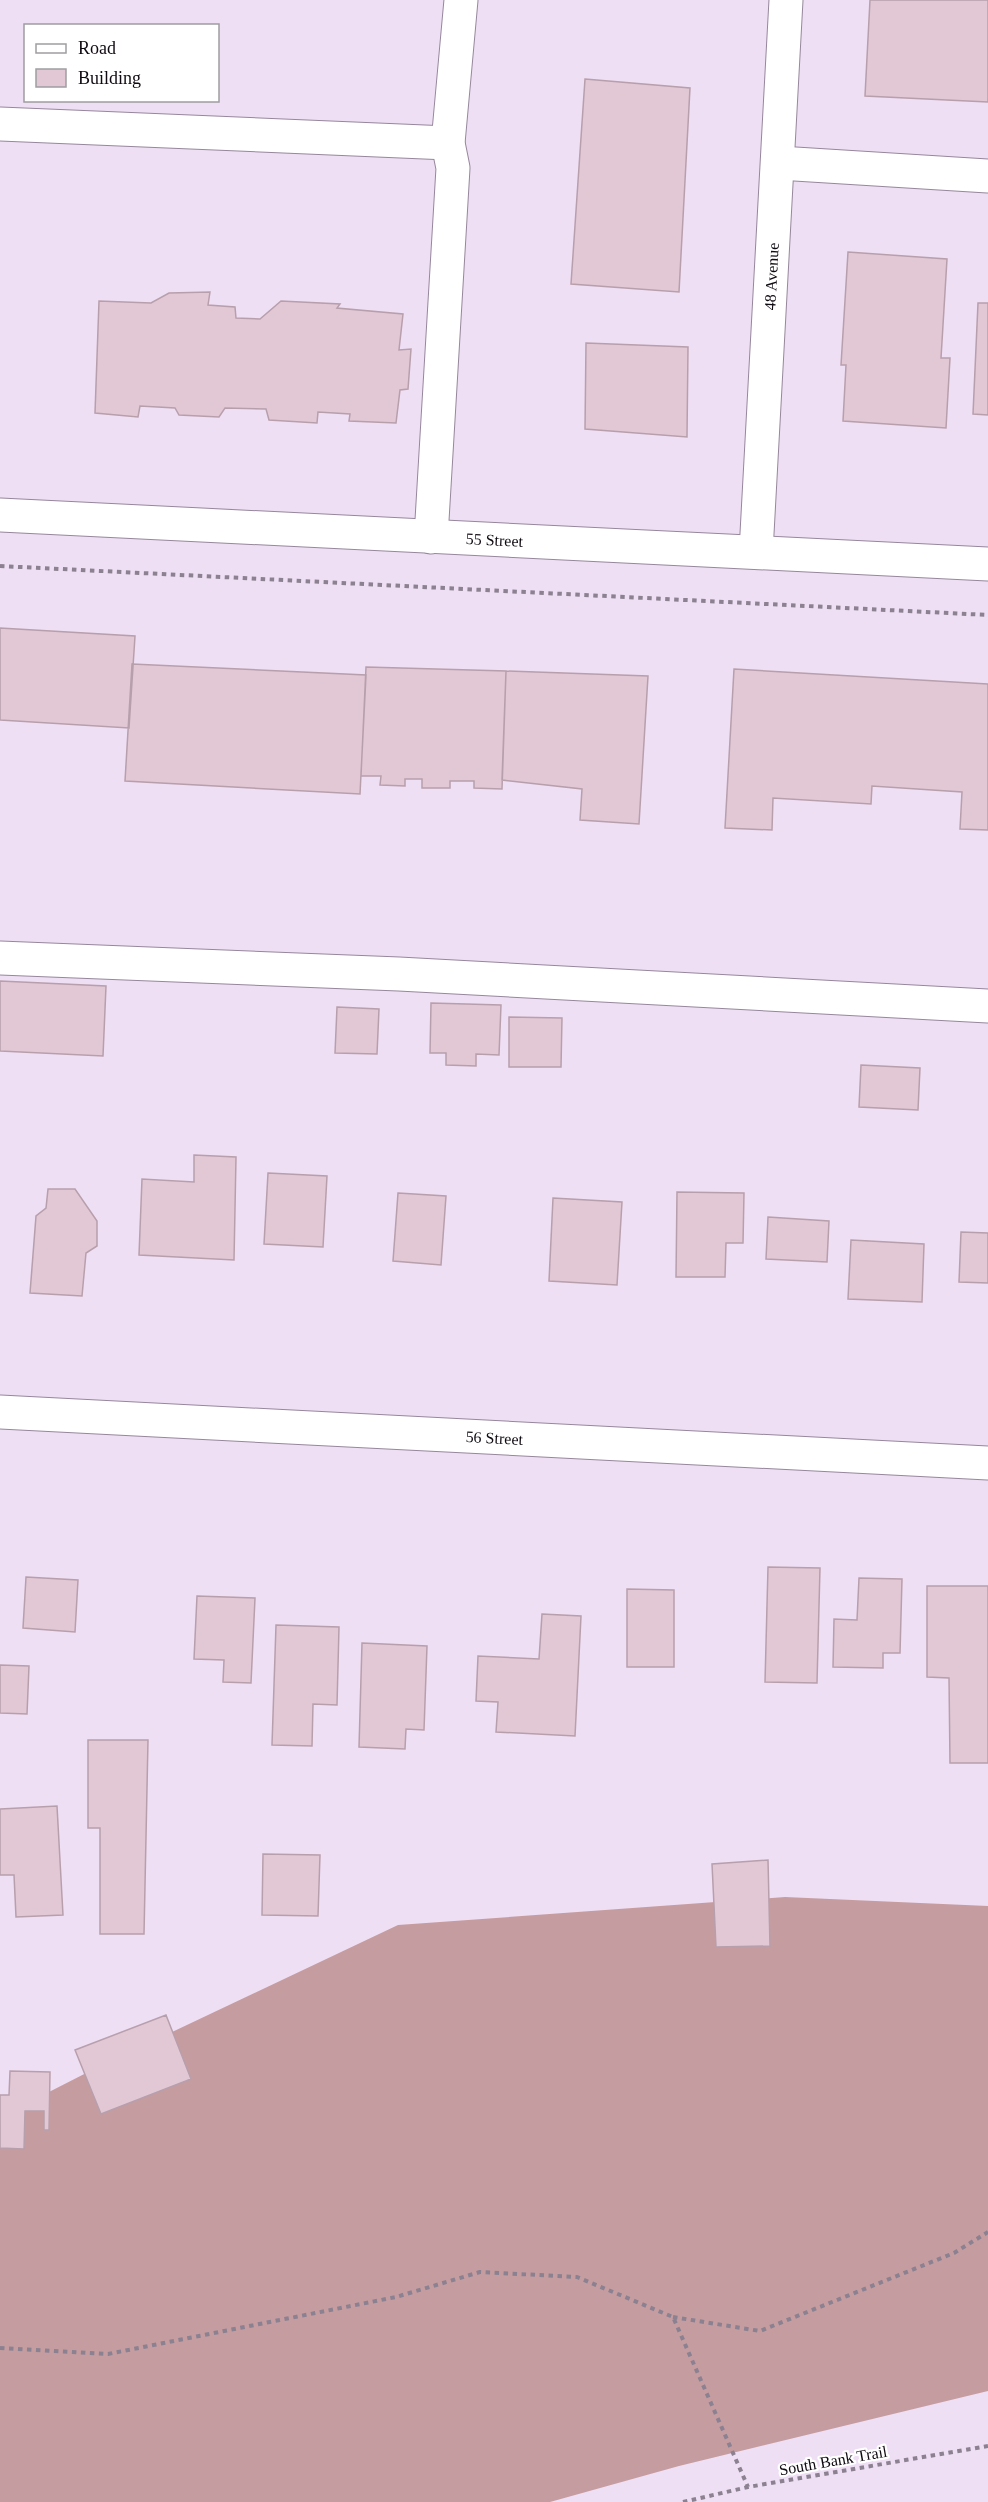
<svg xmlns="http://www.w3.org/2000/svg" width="988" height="2502" font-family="'Times New Roman',serif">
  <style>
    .forest { fill: #c59da0 }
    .building { fill: #e2c8d5; stroke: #b89fac; stroke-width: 1.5 }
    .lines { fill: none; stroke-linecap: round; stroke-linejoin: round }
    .minor-casing { stroke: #96879c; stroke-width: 35 }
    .path { stroke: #8c8191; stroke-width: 4; stroke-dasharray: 4.5 4.5; stroke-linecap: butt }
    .minor { stroke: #fff; stroke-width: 33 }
    .labels { text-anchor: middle; stroke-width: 4.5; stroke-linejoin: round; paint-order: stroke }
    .street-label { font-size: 16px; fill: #0f0a11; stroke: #fff }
  </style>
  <rect width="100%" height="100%" fill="#efdff5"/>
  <path class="forest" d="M785 1897 988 1906V2391L679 2466 550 2502H0V2117L94 2069 398 1925Z"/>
  <path class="building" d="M870 0H988V102L865 96Z
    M585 79 690 88 679 292 571 284Z
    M848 252 947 259 941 358H950L946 428 843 421 846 365H841Z
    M210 292 208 305 235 307 236 318 260 319 281 301 340 304 337 308 403 314 399 350 411 349 408 389 400 390 396 423 349 421 350 414 318 412 317 423 269 420 266 409 225 408 219 417 179 415 175 408 140 406 138 417 95 413 99 301 151 303 169 293Z
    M978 303H988V415L973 414Z
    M586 343 688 347 687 437 585 429Z
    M0 628 135 636 129 728 0 720Z
    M132 664 366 675 360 794 125 781Z
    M366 667 506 671 502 789 474 788V781H450V788H422V779H405V786L380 785 381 776H361Z
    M734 669 988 684V830L960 829 962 792 872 786 871 804 773 798 772 830 725 828Z
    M506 671 648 676 639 824 580 820 582 789 502 780Z
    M0 981 106 986 103 1056 0 1051Z
    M431 1003 501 1005 499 1055 476 1054V1066L446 1065V1053H430Z
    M337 1007 379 1009 377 1054 335 1053Z
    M509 1017 562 1018 561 1067H509Z
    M861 1065 920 1068 918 1110 859 1107Z
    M194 1155 236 1157 234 1260 139 1255 142 1179 194 1182Z
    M268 1173 327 1176 323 1247 264 1244Z
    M48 1189H75L97 1221V1246L86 1253 82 1296 30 1293 36 1216 46 1208Z
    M677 1192 744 1193 743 1243H726L725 1277H676Z
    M398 1193 446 1196 441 1265 393 1261Z
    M553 1198 622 1202 617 1285 549 1281Z
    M768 1217 829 1221 827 1262 766 1259Z
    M961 1232 988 1233V1283L959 1282Z
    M851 1240 924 1244 922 1302 848 1299Z
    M768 1567 820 1568 817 1683 765 1682Z
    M26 1577 78 1580 75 1632 23 1628Z
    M859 1578 902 1579 900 1653H883V1668L833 1667 834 1619 857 1620Z
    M927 1586H988V1763H950L949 1678 927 1677Z
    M627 1589 674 1590V1667H627Z
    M197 1596 255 1598 251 1683 223 1682 224 1660 194 1659Z
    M542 1614 581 1616 575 1736 496 1732 498 1702 476 1701 478 1656 539 1659Z
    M276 1625 339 1627 337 1705 313 1704 312 1746 272 1745Z
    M362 1643 427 1646 424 1730 406 1729 405 1749 359 1747Z
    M0 1665 29 1666 27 1714 0 1713Z
    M88 1740H148L144 1934H100V1828H88Z
    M57 1806 63 1915 16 1917 14 1875H0V1809Z
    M263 1854 320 1855 318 1916 262 1915Z
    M768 1860 770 1946 716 1947 712 1864Z
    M166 2015 191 2079 101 2114 75 2050Z
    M10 2071 50 2072 49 2130H44V2111H25L24 2149 0 2148V2095H9Z"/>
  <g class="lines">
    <defs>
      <g id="minor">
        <path d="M0 124 448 143"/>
        <path d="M779 163 988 176"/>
        <path id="s1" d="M0 515 988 564"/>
        <path d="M431 537 453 168 448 143 461 0"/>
        <path id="s2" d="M756 552 786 0"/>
        <path d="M0 958 399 974 988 1006"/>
        <path id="s3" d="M0 1412 988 1463"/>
      </g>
    </defs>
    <use href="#minor" class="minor-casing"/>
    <path class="path" d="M0 566 988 615
      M673 2317 760 2331 954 2253 988 2232
      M0 2348 108 2354 396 2297 480 2272 577 2277 673 2317 748 2487
      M683 2502 748 2487 988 2446"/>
    <use href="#minor" class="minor"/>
  </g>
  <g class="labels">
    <g class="street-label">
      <text dy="6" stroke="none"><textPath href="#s2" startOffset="276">48 Avenue</textPath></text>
      <text dy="6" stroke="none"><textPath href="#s1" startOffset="495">55 Street</textPath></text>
      <text dy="6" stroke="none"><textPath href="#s3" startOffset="495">56 Street</textPath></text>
      <text transform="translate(833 2460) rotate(-10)" y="6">South Bank Trail</text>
    </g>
  </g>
  <rect x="24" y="24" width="195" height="78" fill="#ffffff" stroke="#9f9da0" stroke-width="1.5"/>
  <rect x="36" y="44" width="30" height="9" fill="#ffffff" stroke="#9f9da0" stroke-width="1.5"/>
  <text x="78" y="54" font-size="18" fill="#0f0a11">Road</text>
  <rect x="36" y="69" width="30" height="18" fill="#e2c8d5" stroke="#9f9da0" stroke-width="1.5"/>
  <text x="78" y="84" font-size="18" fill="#0f0a11">Building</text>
</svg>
